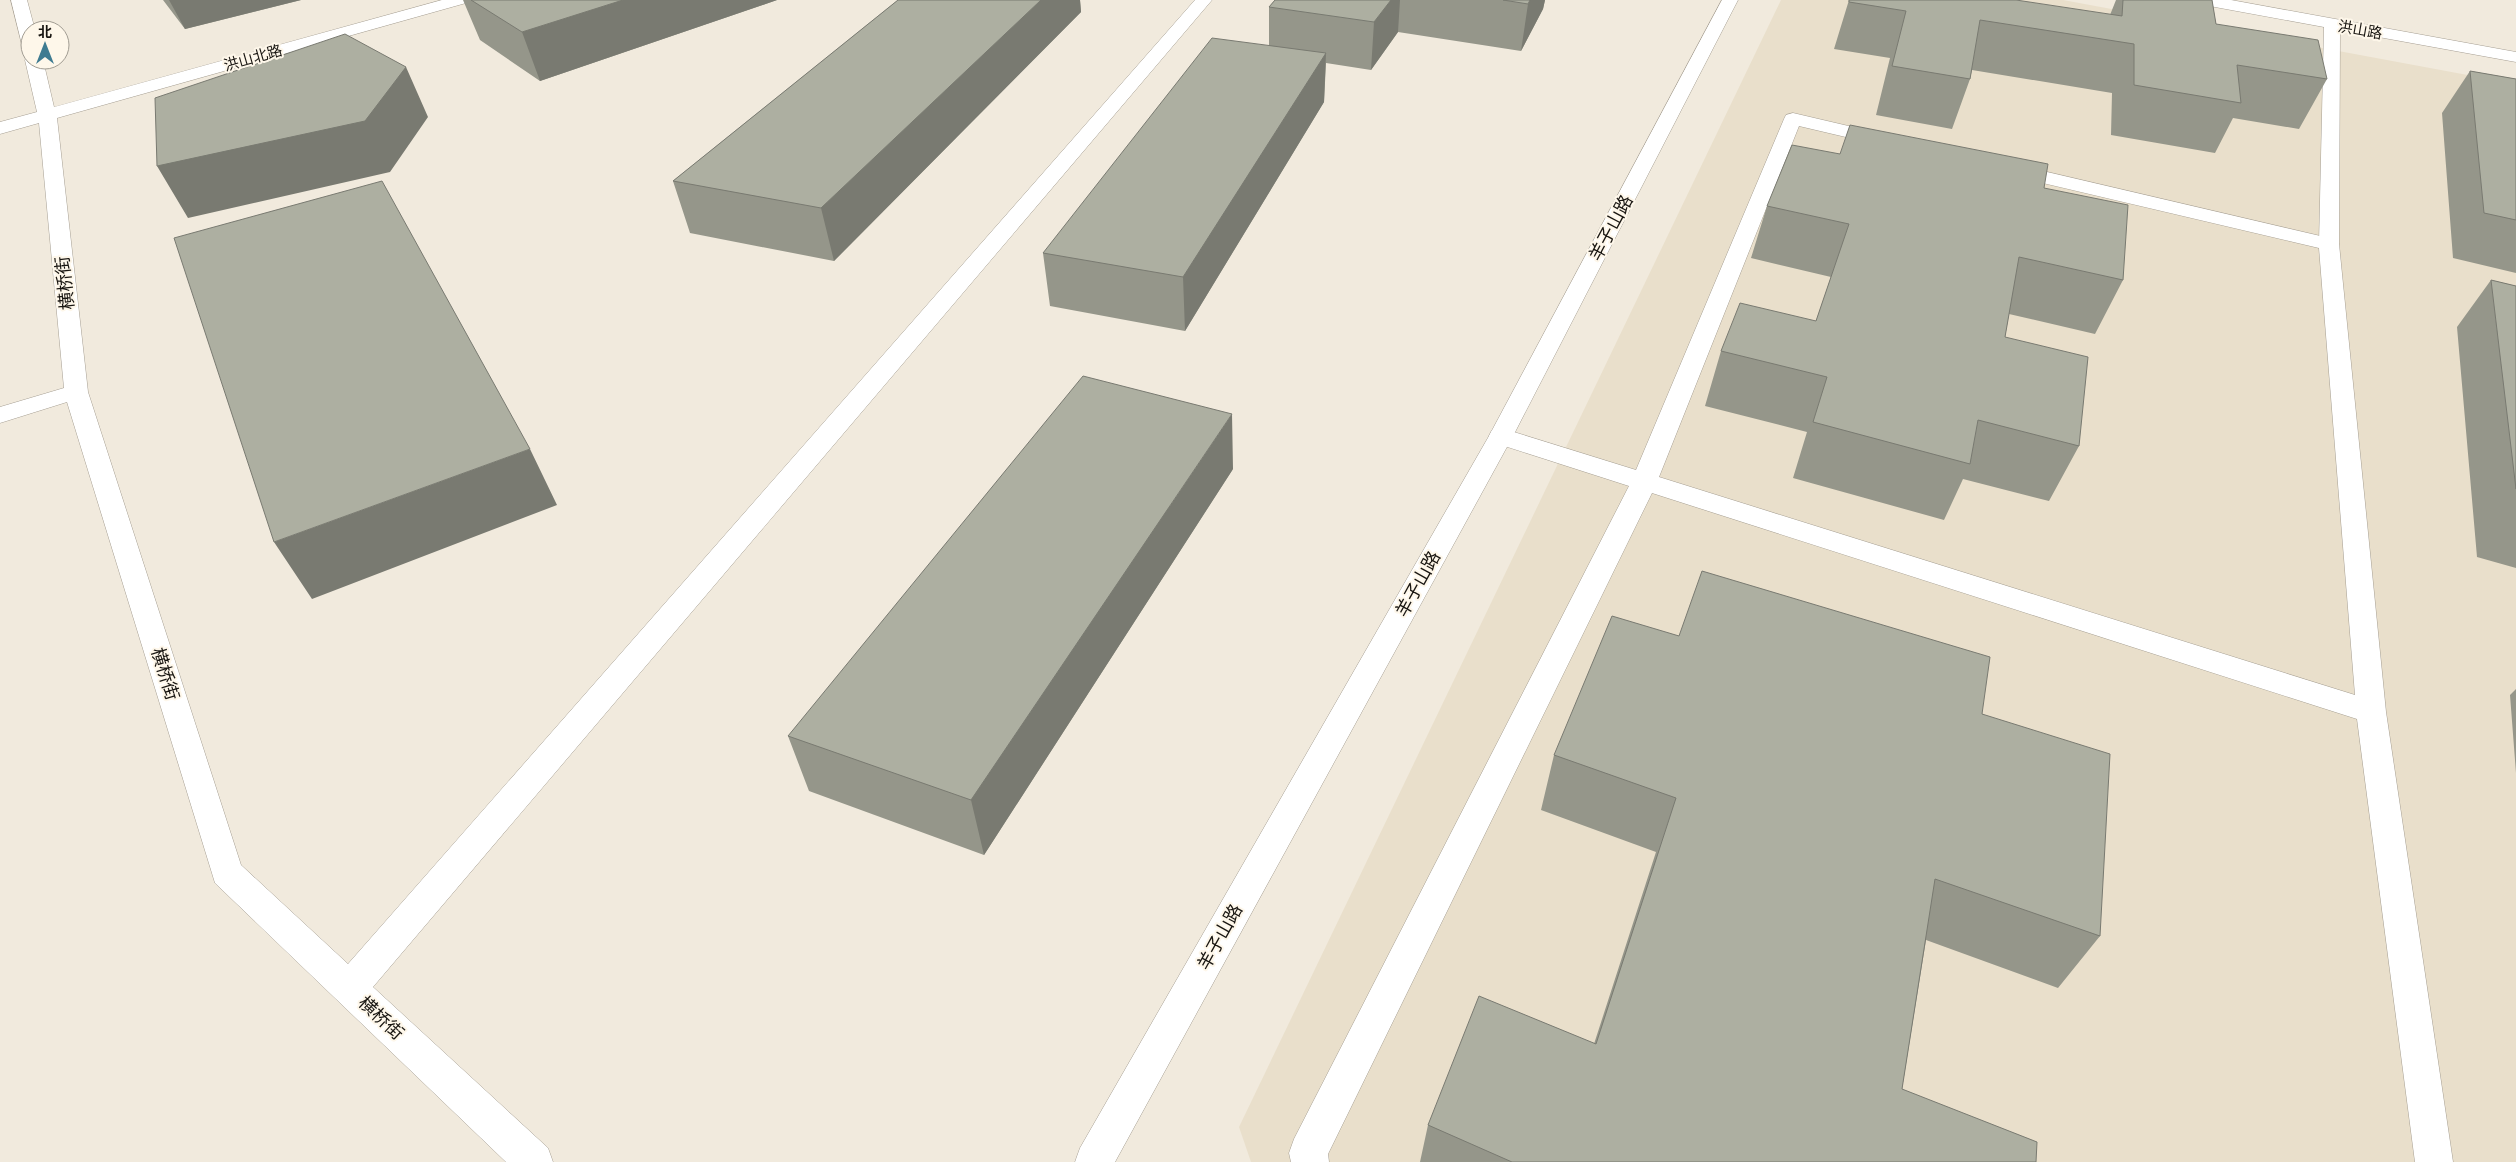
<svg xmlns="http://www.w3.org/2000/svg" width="2516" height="1162" font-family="'Alegreya Sans','Noto Sans SC',sans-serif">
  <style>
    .built { fill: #e9dfcb }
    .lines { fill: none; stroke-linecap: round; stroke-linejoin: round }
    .service-casing { stroke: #a69f93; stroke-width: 1 }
    .minor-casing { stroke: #a69f93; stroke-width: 1 }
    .service { fill: #fff; fill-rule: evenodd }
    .minor { fill: #fff; fill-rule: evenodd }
    .wall { fill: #95968a }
    .shaded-wall { fill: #797a71 }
    .building { fill: #adafa1; stroke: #797a71 }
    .labels { text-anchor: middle; stroke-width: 4; stroke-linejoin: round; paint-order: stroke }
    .far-street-label { font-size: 15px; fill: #181511; stroke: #fef7ea }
    .street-label { font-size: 18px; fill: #181511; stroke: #fef7ea }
  </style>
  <rect width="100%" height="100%" fill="#f1eadd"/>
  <path class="built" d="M1781 0H2063L2516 84V1162H1251L1239 1127Z"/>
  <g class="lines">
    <defs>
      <path id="service" d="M1793 113 1891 136 1893 140 1891 144 1884 146 1799 126 1659 477 2355 695 2319 248 2009 175 2002 173 1999 169 2002 165 2009 163 2329 238 2336 240 2339 244 2386 712 2453 1162H2415L2357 719 1652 493 1328 1154 1329 1162H1291L1289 1153 1294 1139 1629 486 1492 442 1489 436 1492 430 1501 428 1636 470 1784 119 1786 115Z"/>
      <path id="minor" d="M11 0H27L35 30H30V50L24 49 22 45Z
        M442 0H468L466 3 57 118 88 392 241 865 348 964 1195 0H1212L373 987 548 1148 553 1162H506L215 883 67 402 0 423V407L64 388 39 123 0 134V122L37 112 25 60 28 56H30V60H43L54 107Z
        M1722 0H1738L1513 436 1115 1162H1075L1080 1148 1489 436Z
        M2196 0H2231L2516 52V62L2340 30 2339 244 2336 248 2329 250 2322 248 2319 244 2324 27 2204 5Z"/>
    </defs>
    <use href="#service" class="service-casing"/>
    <use href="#minor" class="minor-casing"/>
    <use href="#service" class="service"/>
    <use href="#minor" class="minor"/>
  </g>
  <path class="wall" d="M163 0H301L185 29Z
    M463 0H777L540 81 480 40Z
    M898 0H1080L1081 12 834 261 690 233 673 181Z
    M1275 0H1545L1543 9 1521 51 1398 32 1371 70 1326 63 1324 102 1185 331 1050 306 1043 253 1269 46V7Z
    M1849 0 2110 15 2116 0H2212L2216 24 2327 79 2299 129 2233 118 2215 153 2111 135 2112 93 1972 70 1970 79 1952 129 1876 115 1890 58 1834 49Z
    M2470 71 2516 79V273L2453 258 2442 113Z
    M1840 154 2044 188 2123 280 2095 334 2009 314 2005 337 2079 446 2049 501 1963 479 1944 520 1793 478 1807 432 1705 406 1721 351 1816 321 1831 277 1751 258 1767 206Z
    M2491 280 2516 286V568L2477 557 2457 327Z
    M1233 469 984 855 809 791 788 736Z
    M1679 636 1982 714 2100 936 2058 988 1926 940 1902 1089 2036 1162H1420L1428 1125 1594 1044 1656 852 1541 810 1554 755Z
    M2516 689V773L2510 695Z"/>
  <path class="shaded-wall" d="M169 0H301L185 29Z
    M623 0H777L540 81 522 32Z
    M1041 0H1080L1081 12 834 261 821 208Z
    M1391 0H1400L1398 32 1371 70 1374 22Z
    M1530 0H1545L1543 9 1521 51 1528 4Z
    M1326 53 1324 102 1185 331 1183 277Z
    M406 67 428 117 390 172 188 218 157 166Z
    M1232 414 1233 469 984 855 971 800Z
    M530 449 557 505 312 599 274 542Z"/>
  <path class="building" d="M471 0H623L522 32Z
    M898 0H1041L821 208 673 181Z
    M1275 0H1391L1374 22 1269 7Z
    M1503 0H1530L1528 4Z
    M1849 0H2016L2122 16 2123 0H2212L2216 24 2318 40 2327 79 2237 65 2241 103 2134 85V44L1980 20 1970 79 1892 66 1906 11 1849 2Z
    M345 34 406 67 365 121 157 166 155 98Z
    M1212 38 1326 53 1183 277 1043 253Z
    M2470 71 2516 79V220L2484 213Z
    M1850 125 2048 164 2044 188 2128 205 2123 280 2019 257 2005 337 2088 357 2079 446 1978 420 1970 464 1813 422 1827 377 1721 351 1740 303 1816 321 1849 224 1767 206 1792 145 1840 154Z
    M382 181 530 449 274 542 174 238Z
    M2491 280 2516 286V489Z
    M1083 376 1232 414 971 800 788 736Z
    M1702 571 1990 657 1982 714 2110 754 2100 936 1935 879 1902 1089 2037 1142 2036 1162H1512L1428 1125 1479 996 1596 1044 1676 798 1554 755 1612 616 1679 636Z"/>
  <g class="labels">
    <g class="far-street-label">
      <text transform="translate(2360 30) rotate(10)" y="5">洪山路</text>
      <text transform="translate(253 58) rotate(-16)" y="5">洪山北路</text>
    </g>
    <g class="street-label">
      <text transform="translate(1611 228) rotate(-62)" y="6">羊子山路</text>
      <text transform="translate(65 283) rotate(-96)" y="6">横桥街</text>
      <text transform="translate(1418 584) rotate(-61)" y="6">羊子山路</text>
      <text transform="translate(165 674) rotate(73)" y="6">横桥街</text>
      <text transform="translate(1220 937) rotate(-61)" y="6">羊子山路</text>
      <text transform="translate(381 1018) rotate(43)" y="6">横桥街</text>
    </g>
  </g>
  <g transform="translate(45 45)"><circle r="24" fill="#fef7ea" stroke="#a29d93"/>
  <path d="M0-4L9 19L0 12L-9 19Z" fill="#3e7b91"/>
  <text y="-8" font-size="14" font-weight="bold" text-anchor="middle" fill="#181511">北</text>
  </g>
</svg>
